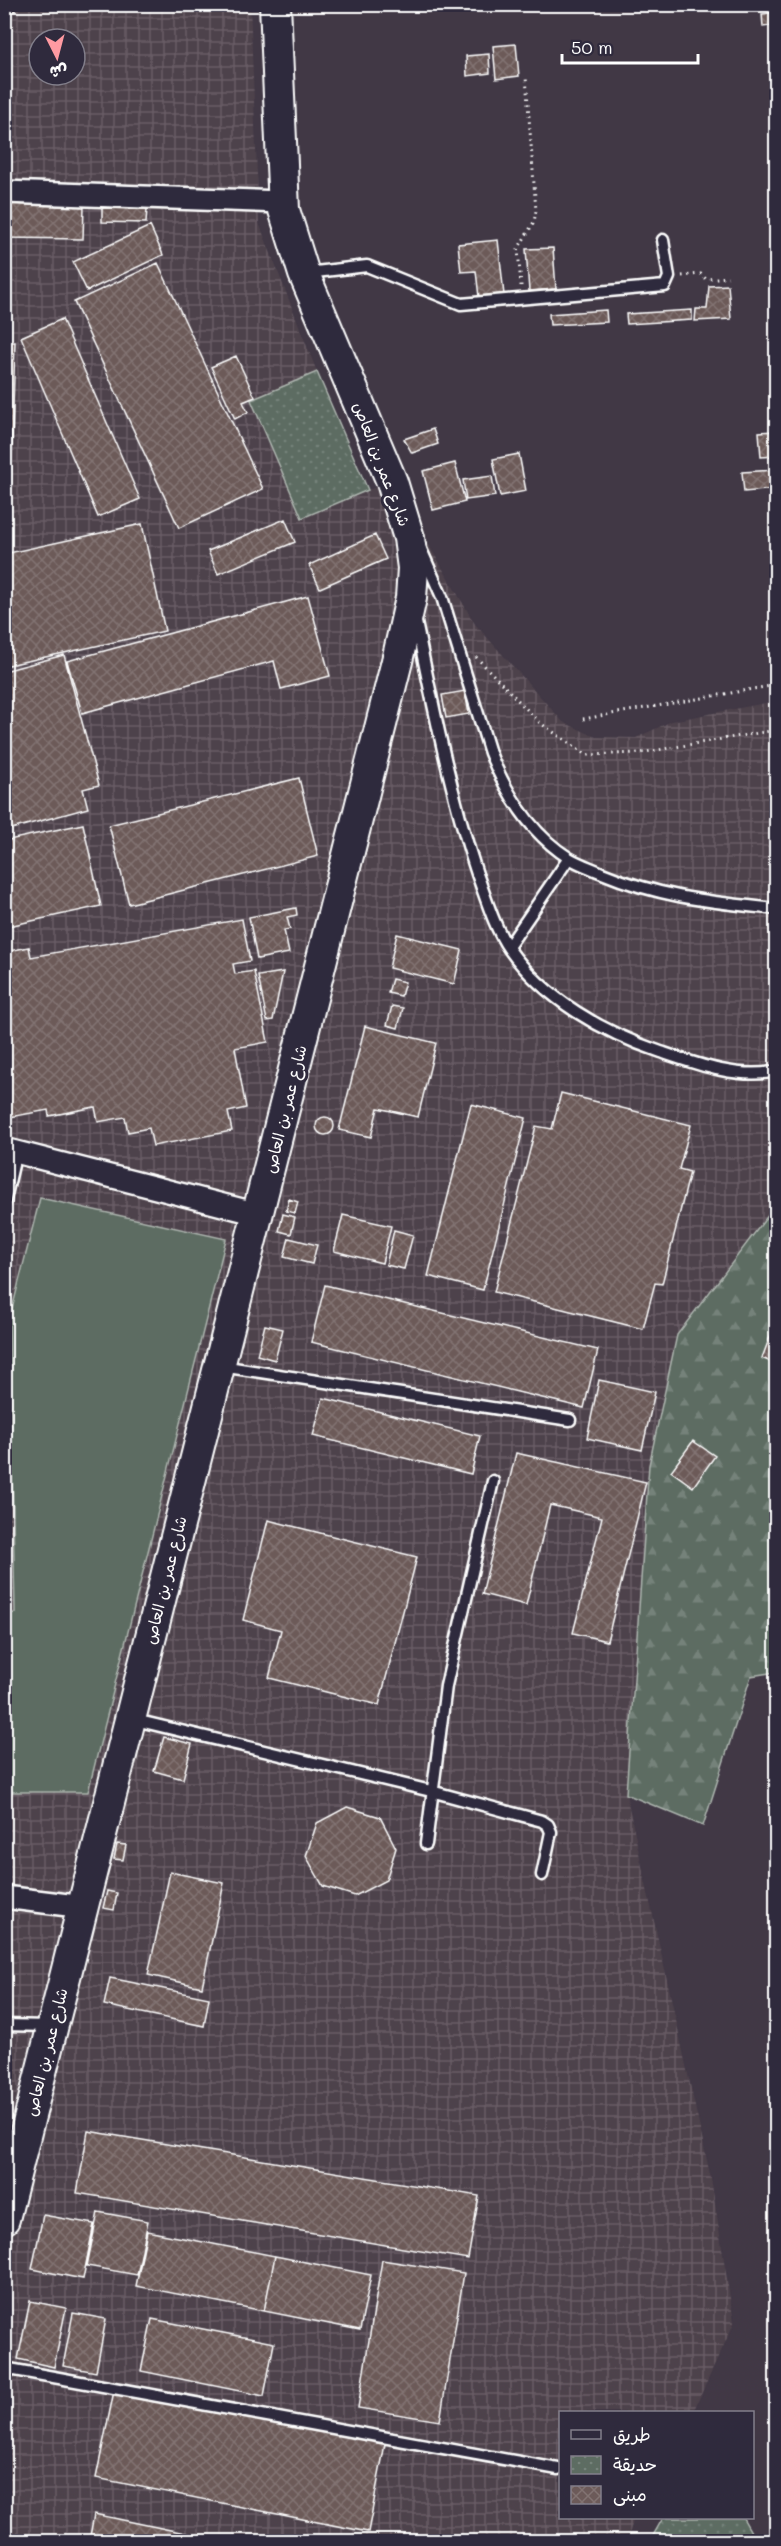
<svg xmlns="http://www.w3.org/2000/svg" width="781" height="2546" font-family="Mali,'Playpen Sans Arabic',sans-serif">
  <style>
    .industrial { fill: url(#industrial-grid); fill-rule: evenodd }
    .grass { fill: #5d6c62; stroke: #aeb6b0; stroke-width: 1.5 }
    .forest { fill: url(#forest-firs); stroke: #aeb6b0; stroke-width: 1.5 }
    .park { fill: url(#park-dots); stroke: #aeb6b0; stroke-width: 1.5 }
    .building { fill: url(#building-cross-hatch); stroke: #fff; stroke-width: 1.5 }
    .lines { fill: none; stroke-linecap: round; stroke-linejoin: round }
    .lane-casing { stroke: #fff; stroke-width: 15 }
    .street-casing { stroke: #fff; stroke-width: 26 }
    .secondary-casing { stroke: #fff; stroke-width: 34 }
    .path { stroke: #fff; stroke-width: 3; stroke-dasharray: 1.5 4.5; stroke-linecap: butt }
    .lane { stroke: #2f2a3d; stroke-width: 10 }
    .street { stroke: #2f2a3d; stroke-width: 21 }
    .secondary { stroke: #2f2a3d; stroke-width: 30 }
    .labels { text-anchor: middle; stroke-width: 6; stroke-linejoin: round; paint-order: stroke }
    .street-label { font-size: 16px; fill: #fff; stroke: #2f2a3d }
  </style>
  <defs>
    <pattern id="industrial-grid" width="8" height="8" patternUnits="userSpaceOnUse" patternTransform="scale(1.5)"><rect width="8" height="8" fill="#4e424b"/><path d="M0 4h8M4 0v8" fill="none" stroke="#695e66"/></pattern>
    <pattern id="forest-firs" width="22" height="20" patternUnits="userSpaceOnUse" patternTransform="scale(1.5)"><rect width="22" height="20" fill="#5d6c62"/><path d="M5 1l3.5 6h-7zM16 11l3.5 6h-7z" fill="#75827a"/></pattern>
    <pattern id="park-dots" width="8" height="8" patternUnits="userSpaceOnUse" patternTransform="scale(1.5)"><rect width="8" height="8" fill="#5d6c62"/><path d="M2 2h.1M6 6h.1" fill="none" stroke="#75827a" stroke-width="1.8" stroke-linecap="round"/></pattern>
    <pattern id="building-cross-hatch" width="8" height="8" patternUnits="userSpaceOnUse" patternTransform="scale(1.5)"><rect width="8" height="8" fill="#6c5a59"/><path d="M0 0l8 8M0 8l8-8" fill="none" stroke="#827372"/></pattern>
  </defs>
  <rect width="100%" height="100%" fill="#413845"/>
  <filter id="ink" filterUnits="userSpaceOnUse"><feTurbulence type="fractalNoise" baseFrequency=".0167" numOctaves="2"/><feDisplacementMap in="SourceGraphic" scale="12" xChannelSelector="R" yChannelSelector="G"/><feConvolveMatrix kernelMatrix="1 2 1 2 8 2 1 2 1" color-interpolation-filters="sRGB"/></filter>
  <g filter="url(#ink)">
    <path class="industrial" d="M5 5H250L259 223 317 372 252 400 302 518 368 490 392 482 475 624 563 722 596 737 636 738 672 721 776 701V1205L677 1335 649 1465 626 1794 711 2179 734 2323 693 2412H560V2518H634L627 2541 5 2542ZM39 39H75V75H39Z"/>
    <path class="grass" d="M40 1198 226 1239 88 1792H5V1614L15 1613 9 1321Z"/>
    <path class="forest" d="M776 1205V1672L751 1676 703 1826 626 1794 649 1465 677 1335Z"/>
    <path class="park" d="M317 372 368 490 302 518 251 400Z
      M663 2518H743L756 2541H650Z"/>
    <path class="building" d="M4 4H15V11L4 12Z
      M776 12V25L763 27 762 14Z
      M516 44 519 76 496 79 493 46Z
      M489 54 490 73 467 76 466 56Z
      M4 204 84 206 83 239 4 238Z
      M102 208 147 209 146 223 102 222Z
      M150 226 163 255 87 291 73 262Z
      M498 240 504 295 479 297 476 271 461 272 458 244Z
      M553 248 556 289 529 291 526 249Z
      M158 263 263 489 179 528 74 302Z
      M728 285 731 319 695 321 696 309H707L709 286Z
      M606 310 607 322 550 325 549 314Z
      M692 310V320L627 324 626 314Z
      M62 319 140 499 98 517 21 337Z
      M4 342H15L9 540H4Z
      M236 356 255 397 243 402 248 412 235 419 211 367Z
      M433 429 438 444 412 453 404 439Z
      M775 431 776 456 761 457 759 432Z
      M519 454 526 491 500 496 493 459Z
      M455 463 465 502 433 510 423 471Z
      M776 470V489L744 492 742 472Z
      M492 476 495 496 466 500 463 480Z
      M285 519 295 542 218 574 208 551Z
      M142 524 165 631 4 666V554Z
      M375 535 386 559 320 588 309 565Z
      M308 596 330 676 281 689 274 661 82 713 67 661Z
      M64 655 99 785 83 789 88 808 4 831V671Z
      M465 691 469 714 446 718 442 695Z
      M299 778 318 856 129 904 109 825Z
      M83 824 101 906 4 927V841Z
      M296 908 297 915 287 917 290 929 284 930 289 953 257 959 249 917Z
      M242 919 250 961 233 964 235 974 254 971 268 1042 235 1048 246 1108 228 1112 232 1131 153 1146 149 1128 128 1132 125 1117 98 1122 95 1107 49 1116 48 1110 4 1118V952L29 947 31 957Z
      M397 934 462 950 454 984 389 968Z
      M283 972 273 1020 267 1021 258 976Z
      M392 979 405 982 401 996 388 993Z
      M392 1006 403 1008 398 1028 387 1025Z
      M365 1026 436 1043 418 1117 378 1108 371 1137 339 1130Z
      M561 1093 691 1125 679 1169 690 1172 662 1284 655 1283 643 1329 494 1292 536 1126 552 1129Z
      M471 1104 526 1118 483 1290 428 1276Z
      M316 1126a9 9 0 1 1 18 0a9 9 0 1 1-18 0Z
      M289 1199 298 1202 295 1213 286 1211Z
      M283 1214 295 1217 291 1234 279 1231Z
      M343 1215 391 1226 382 1263 334 1251Z
      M394 1230 413 1235 404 1269 386 1265Z
      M289 1238 317 1245 312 1264 284 1257Z
      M325 1285 598 1350 584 1408 311 1342Z
      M265 1325 283 1329 275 1360 257 1355Z
      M774 1326 776 1327V1354L773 1363 762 1358Z
      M599 1380 655 1392 642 1450 587 1438Z
      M323 1398 480 1436 471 1474 313 1436Z
      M693 1441 715 1456 693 1487 671 1471Z
      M516 1453 646 1482 607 1641 573 1633 602 1517 550 1505 526 1605 482 1594Z
      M268 1520 417 1557 379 1705 269 1678 281 1630 243 1620Z
      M164 1737 192 1744 183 1779 154 1771Z
      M347 1807 380 1817 396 1848 386 1880 355 1896 323 1886 306 1856 317 1823Z
      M117 1844 126 1845 123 1860 114 1859Z
      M170 1872 224 1883 202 1987 148 1975Z
      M107 1891 117 1893 114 1910 103 1908Z
      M110 1978 209 1998 204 2026 104 2005Z
      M88 2131 479 2196 468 2259 77 2193Z
      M98 2212 148 2221 137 2275 87 2266Z
      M43 2215 94 2224 83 2279 32 2269Z
      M147 2231 275 2256 264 2311 136 2286Z
      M275 2256 371 2275 360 2330 264 2311Z
      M382 2260 464 2273 440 2421 358 2408Z
      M30 2301 66 2308 54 2367 18 2359Z
      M73 2313 106 2319 96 2372 63 2366Z
      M152 2319 274 2343 264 2396 141 2371Z
      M114 2391 385 2444 368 2532 96 2478Z
      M94 2514 228 2542H89Z"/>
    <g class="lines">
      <defs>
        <path id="lane" d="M307 273 367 266 461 304 665 286 669 277 663 240
          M420 547 442 597 490 753C506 793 531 834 569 858 579 864 591 868 602 873 662 898 713 902 776 909
          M416 622C433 706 450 792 477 874 486 898 494 927 509 949 544 999 604 1033 661 1052 696 1064 740 1080 776 1071
          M508 947 569 858
          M4 1204 16 1152
          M221 1366 570 1420
          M131 1719 431 1791 542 1821 548 1825 551 1832 542 1875
          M426 1844 446 1686 493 1481
          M4 2025 49 2026
          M4 2368 558 2469"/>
        <path id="street" d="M4 192 282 202
          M4 1149 258 1214
          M4 1897 84 1907"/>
        <path id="secondary" d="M4 2219 397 661 411 598 413 568 409 538 392 482 304 274 284 210 275 4"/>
      </defs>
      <use href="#lane" class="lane-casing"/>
      <use href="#street" class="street-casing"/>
      <use href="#secondary" class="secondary-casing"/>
      <path class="path" d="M682 276 701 274 706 279 728 277
        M521 286 518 249 534 222 536 211 526 77
        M476 657 540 723 587 755 640 753 776 730
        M583 719 776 685"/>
      <use href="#lane" class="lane"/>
      <use href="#street" class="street"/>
      <use href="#secondary" class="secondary"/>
    </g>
  </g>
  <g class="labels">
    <g class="street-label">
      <text transform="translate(382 464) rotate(69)" y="6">شارع عمر بن العاص</text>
      <text transform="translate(285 1109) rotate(-76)" y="6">شارع عمر بن العاص</text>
      <text transform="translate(165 1580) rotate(-76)" y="6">شارع عمر بن العاص</text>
      <text transform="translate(46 2052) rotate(-76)" y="6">شارع عمر بن العاص</text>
    </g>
  </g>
  <rect width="781" height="2546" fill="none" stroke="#2f2a3d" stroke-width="24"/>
  <rect x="12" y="12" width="757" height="2522" fill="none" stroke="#fff" stroke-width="2" filter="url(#ink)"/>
  <rect x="559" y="2411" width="195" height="108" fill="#2f2a3d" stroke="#827f8b" stroke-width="1.5"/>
  <rect x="571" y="2430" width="30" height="9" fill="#2f2a3d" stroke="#827f8b" stroke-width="1.5"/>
  <text x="613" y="2441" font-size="18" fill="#ffffff">طريق</text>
  <rect x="571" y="2456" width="30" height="18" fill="url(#park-dots)" stroke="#827f8b" stroke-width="1.5"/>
  <text x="613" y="2471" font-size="18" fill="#ffffff">حديقة</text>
  <rect x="571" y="2486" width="30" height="18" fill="url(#building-cross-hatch)" stroke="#827f8b" stroke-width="1.5"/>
  <text x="613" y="2501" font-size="18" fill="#ffffff">مبنى</text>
  <g transform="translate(57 57) rotate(174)"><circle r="28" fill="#2f2a3d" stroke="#827f8b" stroke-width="1.5"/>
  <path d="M0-4.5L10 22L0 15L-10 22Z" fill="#ff9aa2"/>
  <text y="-9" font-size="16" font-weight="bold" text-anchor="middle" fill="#ffffff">ش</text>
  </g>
  <path d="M562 54v9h136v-9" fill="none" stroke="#ffffff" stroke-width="3"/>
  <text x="571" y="54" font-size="18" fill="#ffffff" stroke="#2f2a3d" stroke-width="4.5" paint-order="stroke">50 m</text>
</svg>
